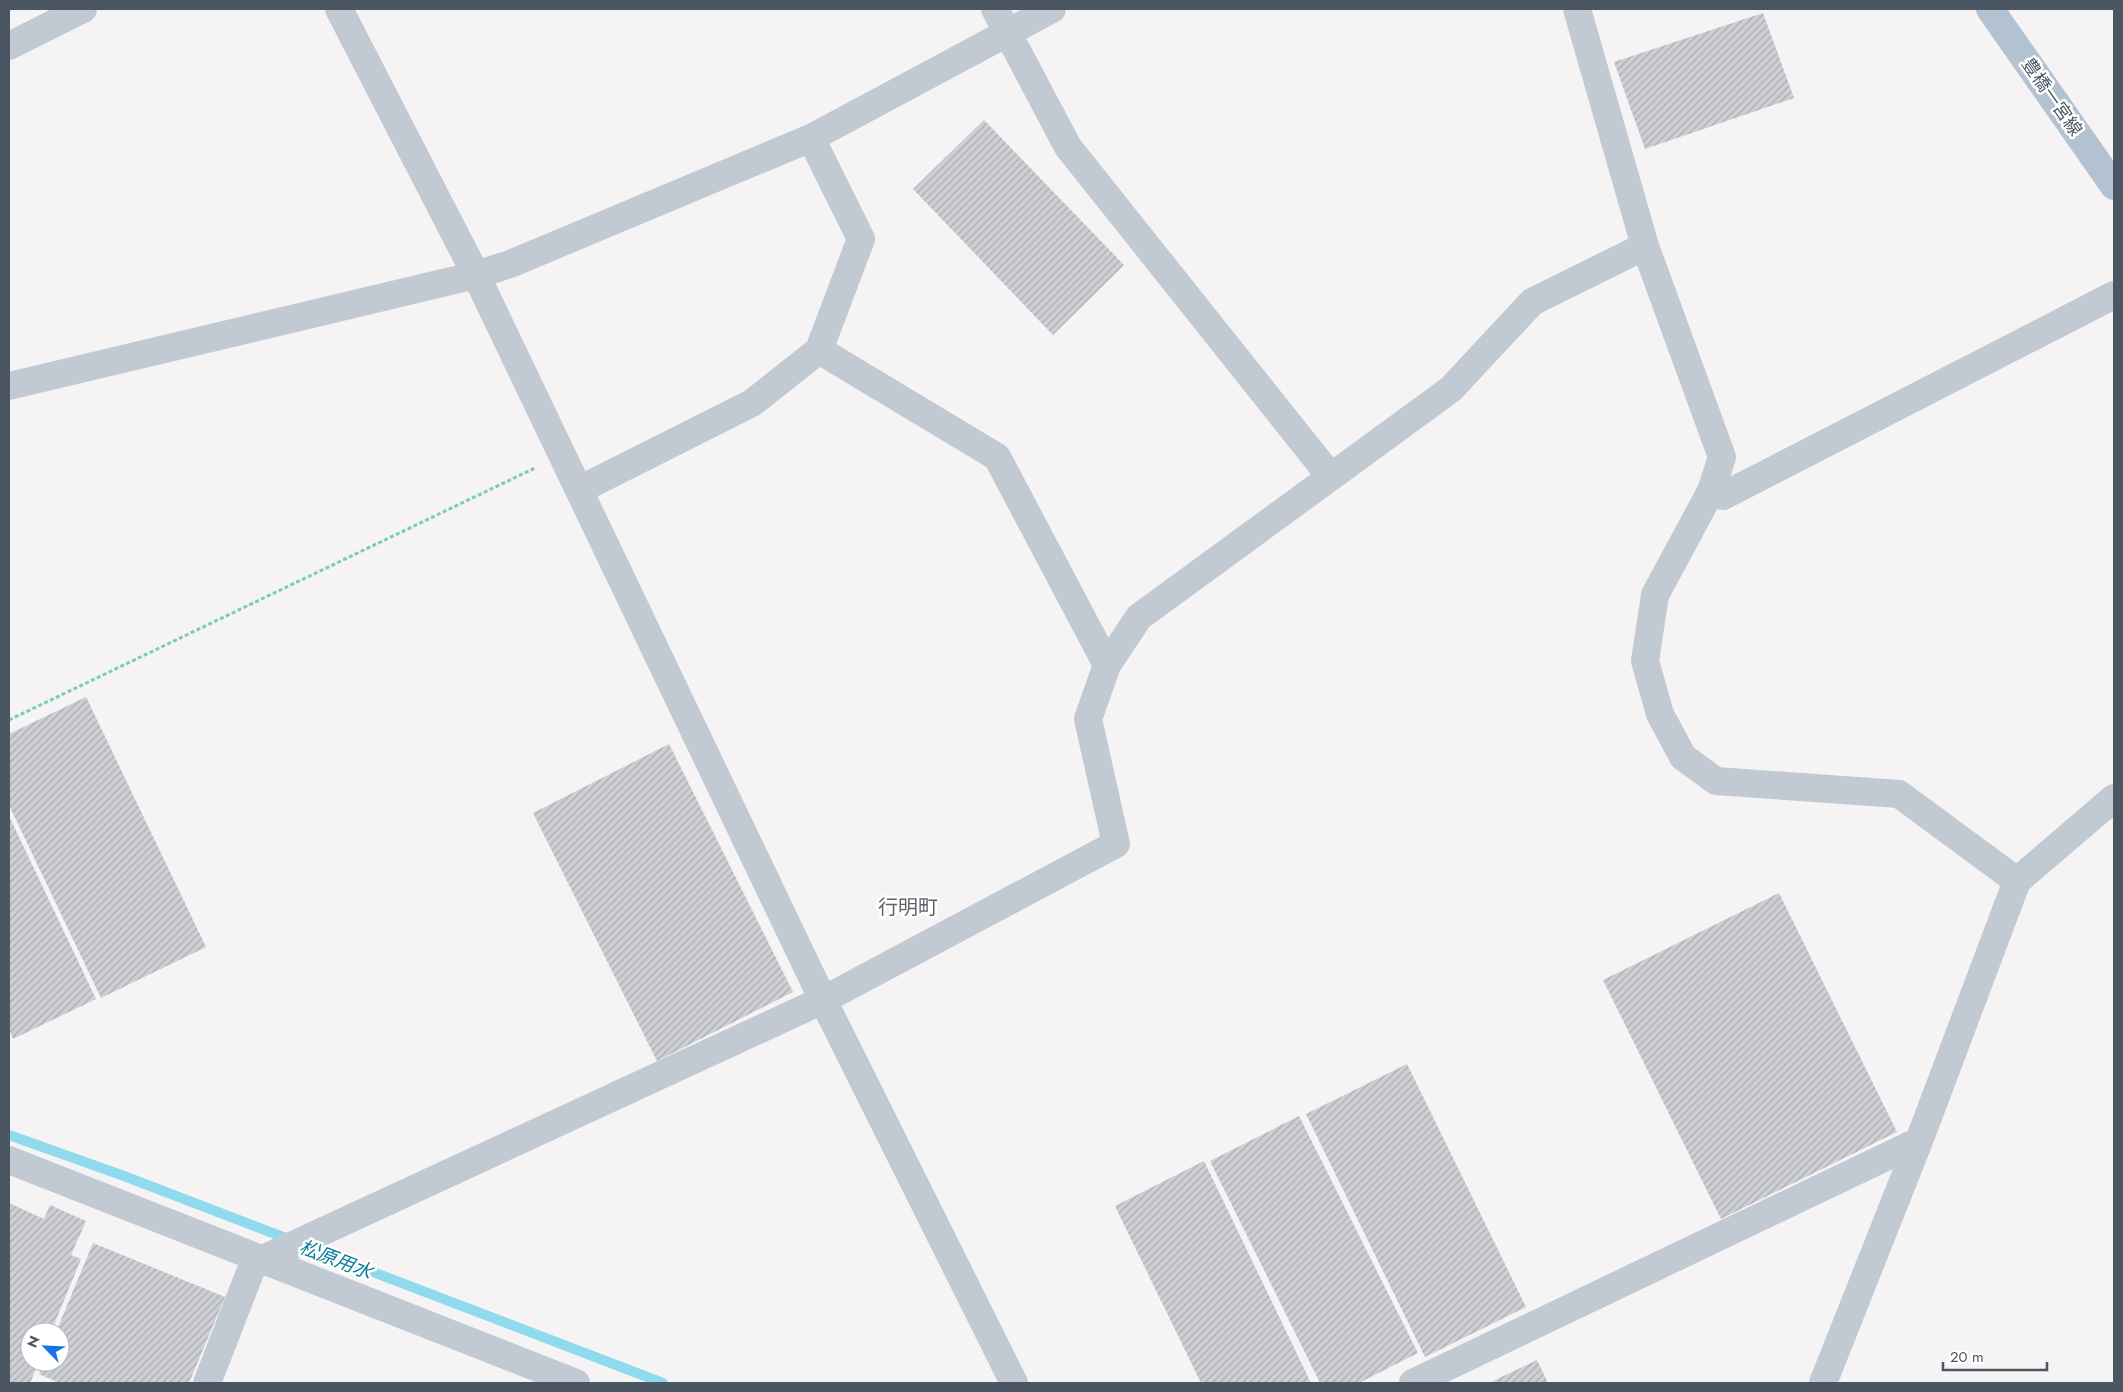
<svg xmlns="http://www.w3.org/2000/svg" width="2123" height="1392" font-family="Jost,'Noto Sans JP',sans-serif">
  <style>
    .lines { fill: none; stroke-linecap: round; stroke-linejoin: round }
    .stream { stroke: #90daee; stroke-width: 10 }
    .building { fill: url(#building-hatch) }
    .path { stroke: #7ad0a6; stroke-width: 3; stroke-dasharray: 4 2.5; stroke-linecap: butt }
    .minor { stroke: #c1cad2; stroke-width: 28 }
    .major { stroke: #b3c2d1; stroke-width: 28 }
    .labels { text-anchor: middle; stroke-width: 5; stroke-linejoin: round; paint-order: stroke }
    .street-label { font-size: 18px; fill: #4a5661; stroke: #fff }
    .water-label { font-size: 19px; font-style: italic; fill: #0c7c9b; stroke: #fff }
    .quarter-label { font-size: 20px; fill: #5f6368; stroke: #fff }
  </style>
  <defs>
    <pattern id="building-hatch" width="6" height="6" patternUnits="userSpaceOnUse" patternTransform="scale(1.25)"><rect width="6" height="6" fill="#cdcfd5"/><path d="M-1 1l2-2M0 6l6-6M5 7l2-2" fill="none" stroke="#a8abb0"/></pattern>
  </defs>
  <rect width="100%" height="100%" fill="#f5f3f3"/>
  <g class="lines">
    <path class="stream" d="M9 1135 124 1176 291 1240
      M305 1246 663 1383"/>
  </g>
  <path class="building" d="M1763 13 1794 98 1645 149 1614 62Z
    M984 120 1124 265 1053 335 913 189Z
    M86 697 206 947 101 998 9 805V734Z
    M669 744 793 992 657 1061 533 813Z
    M9 816 96 999 13 1039 9 1029Z
    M1779 893 1897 1132 1721 1219 1603 980Z
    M1407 1064 1526 1307 1425 1357 1306 1114Z
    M1299 1116 1418 1353 1359 1383H1320L1210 1161Z
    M1204 1161 1311 1383H1201L1115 1206Z
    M9 1203 44 1219 50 1205 86 1221 71 1255 81 1259 51 1332H30V1362H39L30 1383H9Z
    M93 1243 225 1297 189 1383H54L55 1381 39 1374 44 1362H60V1332H56Z
    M1537 1360 1548 1383H1489Z"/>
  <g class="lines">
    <path class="path" d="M9 720 535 468"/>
    <path class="minor" d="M339 9 476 275 823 1000 1014 1383
      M995 9 1068 147 1331 477
      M1577 9 1645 246 1722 457 1711 491 1655 595 1645 661 1660 714 1683 757 1716 781 1899 794 2017 881
      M9 46 83 9
      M819 350 997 457 1107 665
      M9 386 476 275 510 264 811 138 1052 9
      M579 490 752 403 819 350 861 239 811 138
      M1711 491 1723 496 2114 295
      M9 1160 576 1383
      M263 1259 823 1000 1116 844 1088 719 1107 665 1139 617 1451 389 1532 302 1645 246
      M207 1383 256 1257
      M1413 1383 1919 1141
      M1823 1383 1919 1141 2017 881 2114 798"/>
    <path class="major" d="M1990 9 2114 186"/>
  </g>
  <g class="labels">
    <g class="street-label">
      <text transform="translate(2052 97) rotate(55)" y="6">豊橋一宮線</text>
    </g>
    <g class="water-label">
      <text transform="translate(336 1259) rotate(21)" y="7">松原用水</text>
    </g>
    <g class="quarter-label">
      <text x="908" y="914">行明町</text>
    </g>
  </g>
  <rect width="2123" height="1392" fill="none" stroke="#4a5661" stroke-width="20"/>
  <g transform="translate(45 1347) rotate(294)"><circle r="24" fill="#ffffff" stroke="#b7bbc0"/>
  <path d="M0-4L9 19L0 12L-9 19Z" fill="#1a73e8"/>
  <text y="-8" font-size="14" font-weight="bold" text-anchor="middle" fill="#4a5661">N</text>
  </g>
  <path d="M1943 1362v8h104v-8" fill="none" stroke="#4a5661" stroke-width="2.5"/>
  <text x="1950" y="1362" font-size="15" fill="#4a5661" stroke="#ffffff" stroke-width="4" paint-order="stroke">20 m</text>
</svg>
